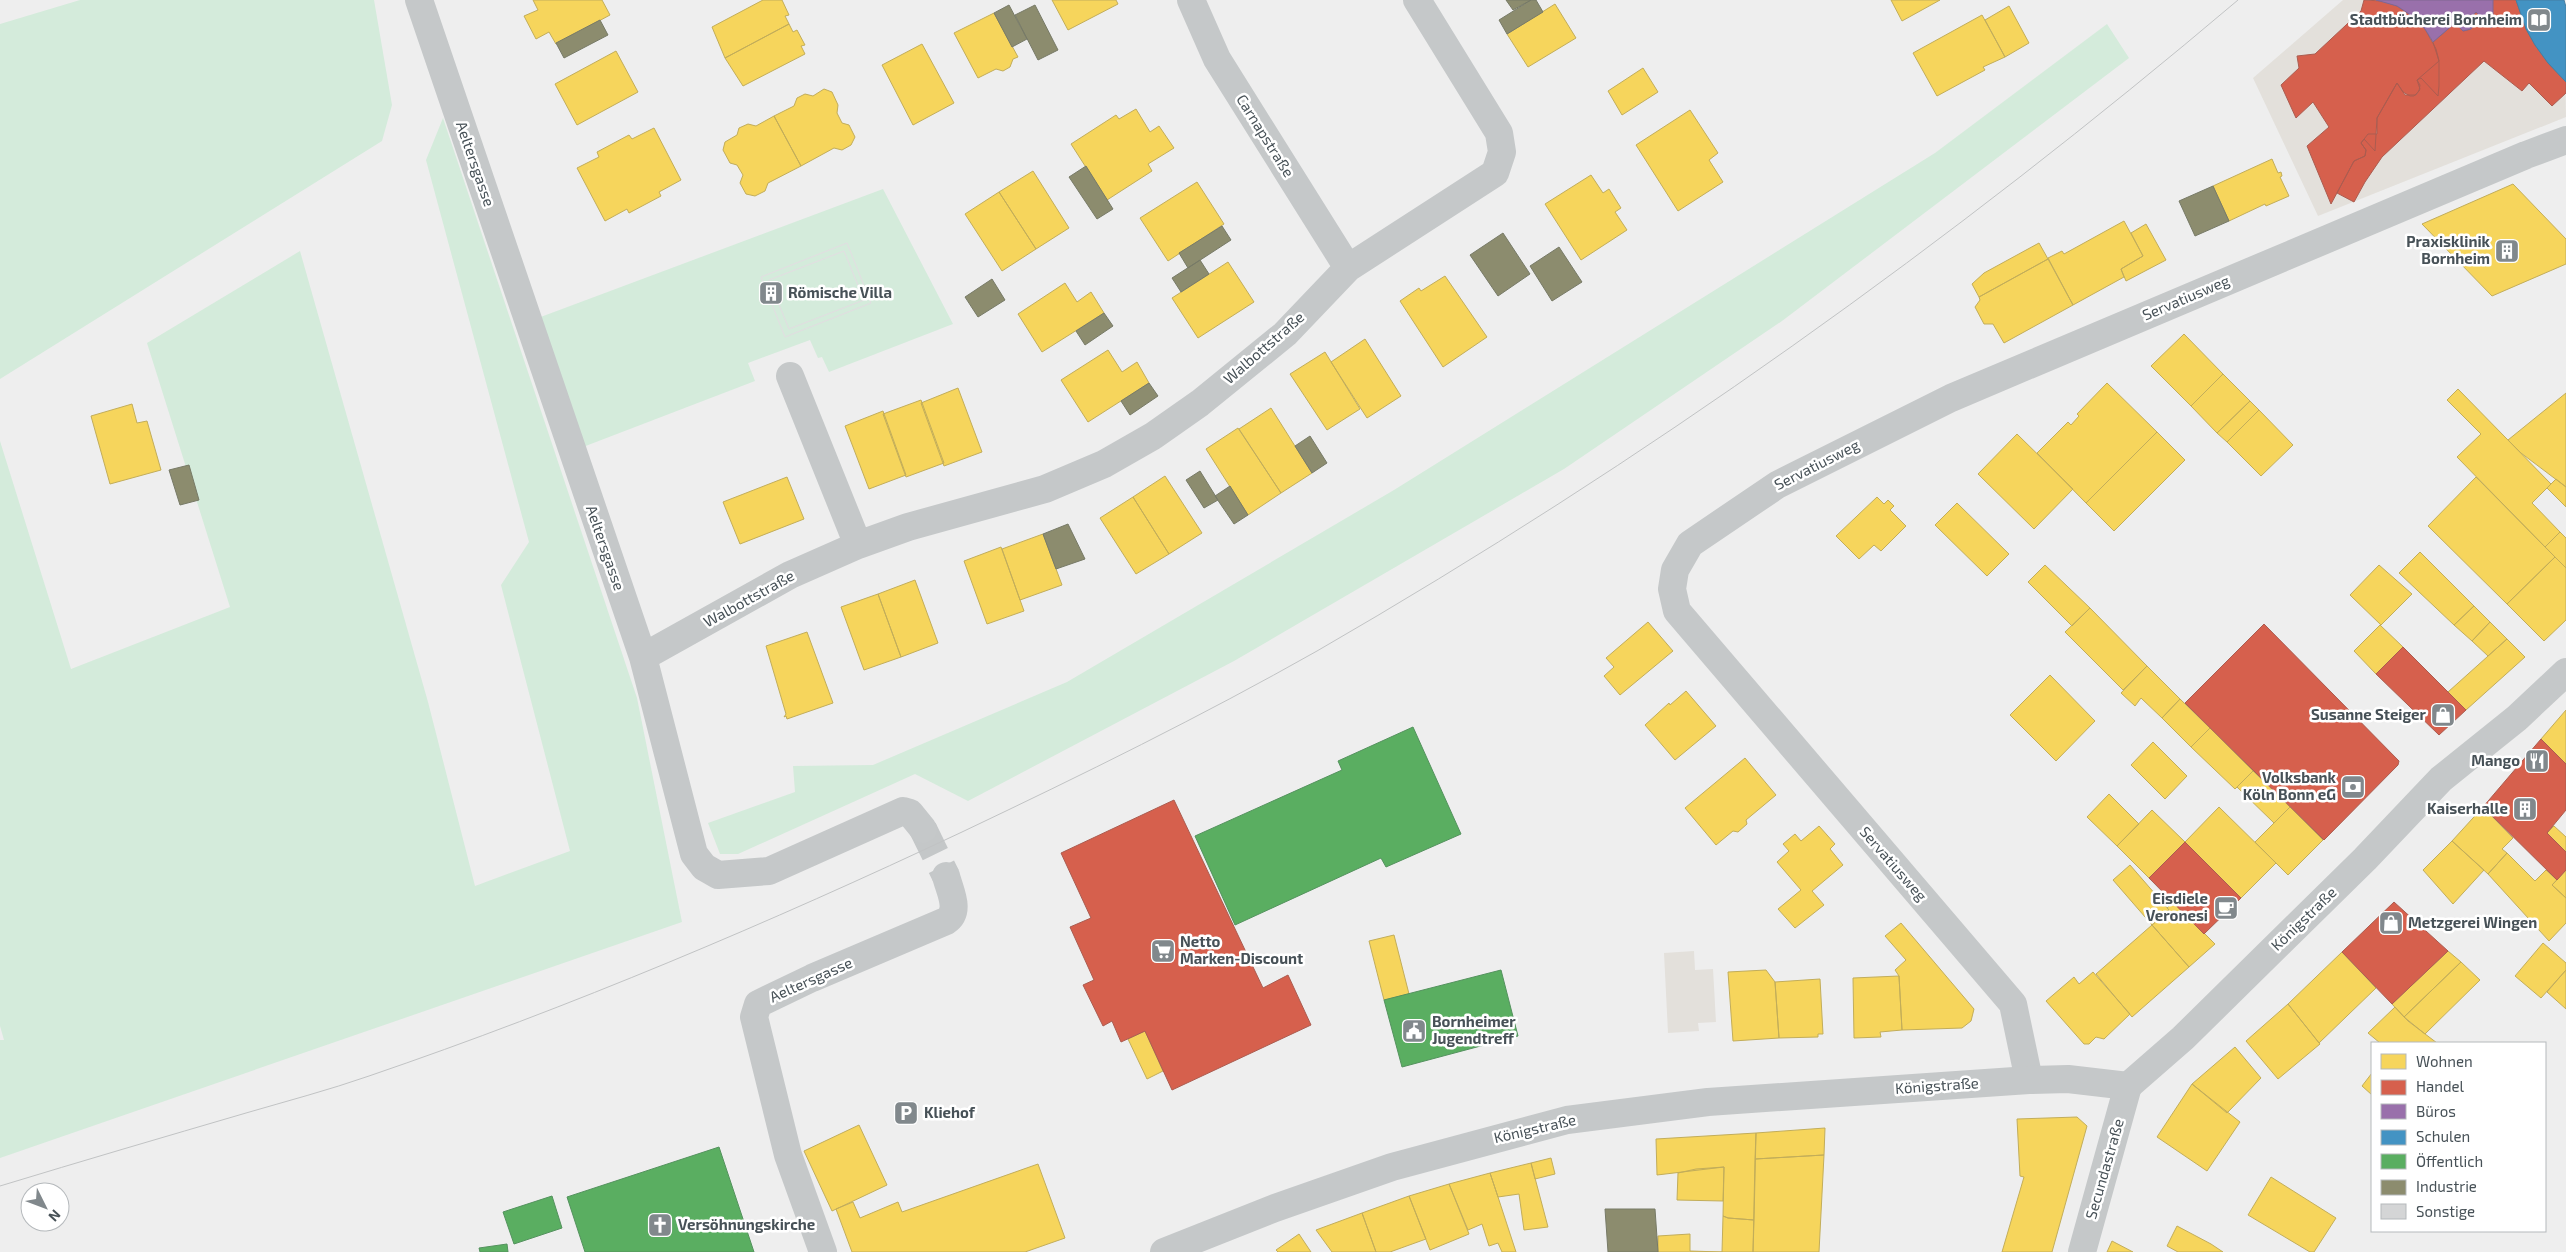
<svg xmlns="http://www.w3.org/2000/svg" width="2566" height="1252" font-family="'Exo 2',sans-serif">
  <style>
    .commercial { fill: #e3e0db }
    .green { fill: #d4ebdb }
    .homes { fill: #f6d55c; stroke: #c2ad5a }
    .shops { fill: #d6604d; stroke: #ab5c50 }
    .offices { fill: #9970ab; stroke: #806792 }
    .schools { fill: #4393c3; stroke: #447fa3 }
    .public { fill: #5aae61; stroke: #54925e }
    .industry { fill: #8c8c6e; stroke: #777a67 }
    .building { fill: #d4d5d6; stroke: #dfe0e0; fill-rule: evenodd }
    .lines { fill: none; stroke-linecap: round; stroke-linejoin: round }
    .minor-tunnel { stroke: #c4c7c8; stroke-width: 28; stroke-dasharray: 28 14; stroke-linecap: butt }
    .minor { stroke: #c5c8c9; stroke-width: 28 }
    .tertiary { stroke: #c5c8c9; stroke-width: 28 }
    .tram { stroke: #c1c3c4; stroke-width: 1 }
    .labels { text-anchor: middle; stroke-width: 5; stroke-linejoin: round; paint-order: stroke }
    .poi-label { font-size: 15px; font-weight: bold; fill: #475157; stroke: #fff; text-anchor: end }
    .street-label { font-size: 15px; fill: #475157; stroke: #fff }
  </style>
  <rect width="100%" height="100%" fill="#eee"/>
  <path class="commercial" d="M2343 0H2564L2566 117 2318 216 2253 78Z
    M1694 951 1695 970 1713 969 1716 1022 1698 1023 1699 1031 1668 1033 1664 953Z"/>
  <path class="green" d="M80 0H374L392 105 382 141 0 379V24Z
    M2107 24 2129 58 1782 321 1564 469 1234 661 968 801 915 774 738 854H720L708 823 795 792 793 766 873 765 1067 682 1394 490 1935 153Z
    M443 118 637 698 682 922 0 1158V1040H4L0 1026V441L71 669 230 607 147 343 300 251 428 702 475 886 570 851 501 585 529 542 426 160Z
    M883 189 953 324 829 372 822 357 818 358 810 340 748 363 755 381 583 447 538 318Z"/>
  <path class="homes" d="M533 0H602L610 15 556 44 549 32 536 39 524 16 538 10Z
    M763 0H782L789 15 785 16 789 24 725 58 712 27Z
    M1052 0H1116L1118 4 1068 30Z
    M1891 0H1940L1902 21Z
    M1555 4 1576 38 1528 67 1507 34Z
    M2009 6 2029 43 2005 57 1985 20Z
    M994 13 1018 57 1013 59 1010 67 1003 71 996 69 978 78 954 33Z
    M1982 15 2005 57 1983 67 1985 70 1937 96 1913 53Z
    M789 24 793 32 797 30 805 45 801 46 805 54 743 86 725 58Z
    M922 44 954 103 913 125 882 65Z
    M616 51 638 92 577 125 555 84Z
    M1643 68 1658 92 1622 115 1608 91Z
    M824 89 832 92 838 105 837 113 842 123 849 125 855 137 851 145 842 150 834 148 801 166 774 116 794 106 797 98 805 94 813 96Z
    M1136 109 1150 132 1159 126 1174 148 1148 164 1152 171 1107 200 1071 144 1116 115 1119 119Z
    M1690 110 1718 153 1709 160 1723 182 1678 211 1636 145Z
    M774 116 801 166 768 183 765 191 755 196 746 194 740 183 743 175 737 165 730 163 723 150 725 142 737 135 739 128 748 124 756 126Z
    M654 128 681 180 659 192 661 196 629 213 627 209 605 221 577 168 599 157 597 152 629 135 632 139Z
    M2272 159 2278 173 2281 172 2282 176 2280 177 2289 196 2266 206 2265 204 2229 221 2213 186Z
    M1033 171 1069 228 1036 249 999 192Z
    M1591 175 1603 193 1609 189 1621 208 1615 212 1627 230 1581 260 1545 204Z
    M1197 182 1224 224 1168 261 1140 218Z
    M2513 184 2566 239V264L2492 296 2422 224Z
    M999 192 1036 249 1002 271 965 214Z
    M2124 221 2143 256 2121 269 2124 277 2073 305 2048 258 2062 251 2064 254Z
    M2146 224 2166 260 2126 281 2121 269 2143 256 2131 233Z
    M2039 243 2048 259 1979 297 1972 284 1984 273Z
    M2048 259 2073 305 2004 343 1993 324H1984L1975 307 1980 300 1979 297Z
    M1228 262 1254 302 1198 338 1172 298Z
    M1445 276 1487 337 1443 367 1400 301 1419 288 1421 291Z
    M1065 283 1077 302 1091 292 1104 313 1042 352 1018 314Z
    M2184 334 2223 374 2191 406 2151 366Z
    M1365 339 1401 396 1367 418 1331 362Z
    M1108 350 1122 372 1137 362 1149 383 1088 422 1061 380Z
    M1325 352 1360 409 1327 430 1290 374Z
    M2223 374 2250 401 2217 433 2191 406Z
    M2107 383 2157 432 2086 503 2037 453 2068 422 2071 425 2079 416 2077 414Z
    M958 388 982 452 944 466 921 403Z
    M2458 389 2551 484 2532 503 2560 532 2545 547 2457 457 2481 434 2447 400Z
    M2566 393V487L2521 453 2508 440Z
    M921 400 944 463 906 477 883 414Z
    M2250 401 2259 410 2227 442 2217 433Z
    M132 404 137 423 147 421 161 470 110 484 91 416Z
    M1271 408 1312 473 1281 493 1239 429Z
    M2259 410 2293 445 2261 476 2227 442Z
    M883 411 906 475 869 489 845 426Z
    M1238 428 1281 493 1248 515 1206 449Z
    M2157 432 2185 460 2114 531 2086 503Z
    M2017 434 2073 489 2034 529 1978 474Z
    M1165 476 1202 533 1169 554 1133 497Z
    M787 477 804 519 740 544 723 502Z
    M2476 477 2555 557 2507 604 2428 526Z
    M2556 479 2566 487V507L2547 488Z
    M1133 497 1169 554 1136 574 1100 518Z
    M1877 497 1884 504 1888 500 1894 506 1890 510 1906 526 1881 551 1874 545 1859 559 1836 536Z
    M1957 503 2009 554 1987 576 1935 525Z
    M2560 532 2566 538V568L2545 547Z
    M1043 534 1062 585 1020 600 1002 549Z
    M1001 547 1024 611 987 624 964 561Z
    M2420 552 2474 606 2454 625 2399 573Z
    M2555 557 2566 568V620L2544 641 2507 604Z
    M2045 565 2090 608 2072 626 2028 582Z
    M2379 565 2412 594 2381 625 2350 595Z
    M915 580 938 643 901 657 878 594Z
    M878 594 901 657 864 670 841 607Z
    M2474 606 2490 622 2472 641 2454 625Z
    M2090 608 2147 666 2123 690 2065 632Z
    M1648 622 1673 651 1620 695 1604 676 1614 667 1606 658Z
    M2490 622 2507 639 2488 656 2472 641Z
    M2380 625 2403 647 2376 674 2354 651Z
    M807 632 833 703 787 719 786 716 784 717 786 714 766 646Z
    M2507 639 2525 657 2466 710 2448 692Z
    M2147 666 2180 699 2162 718 2141 698 2135 706 2121 693Z
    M2050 675 2095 721 2056 761 2010 715Z
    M1686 691 1716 726 1675 760 1645 725 1669 703 1670 705Z
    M2180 699 2210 728 2191 747 2162 718Z
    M2566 710V764L2541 739Z
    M2210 728 2253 771 2235 789 2191 747Z
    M2153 742 2187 776 2165 799 2131 765Z
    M1745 758 1776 795 1746 820 1747 824 1738 832 1733 831 1716 845 1685 808Z
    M2253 771 2290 807 2274 823 2237 787Z
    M2109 794 2139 824 2117 846 2087 817Z
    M2219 807 2276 863 2241 898 2185 842Z
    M2290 807 2323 840 2288 875 2255 842Z
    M2483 807 2513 838 2502 849 2507 853 2488 874 2452 841Z
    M2152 810 2185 842 2149 878 2117 846Z
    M1819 826 1835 844 1830 849 1843 865 1812 891 1824 905 1795 928 1778 909 1801 890 1777 862 1789 851 1783 844 1795 834 1801 841Z
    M2554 826 2566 837V852L2547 833Z
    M2452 841 2484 870 2453 904 2423 870Z
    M2507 853 2535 881 2546 870 2557 880 2552 885 2566 898V923L2549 941 2488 874Z
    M2130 865 2169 910 2152 925 2113 880Z
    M2566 870V898L2552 885Z
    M2173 902 2215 944 2189 967 2152 925 2169 910 2167 908Z
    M1901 923 1974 1009 1971 1021 1962 1028 1902 1030 1899 976 1895 970 1906 960 1885 936Z
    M2152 925 2189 967 2132 1017 2096 974Z
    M1394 935 1409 994 1384 1000 1369 941Z
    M2543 943 2566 963V970L2541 998 2515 976Z
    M2448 951 2461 962 2404 1017 2392 1004Z
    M2342 952 2376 988 2319 1043 2288 1004Z
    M2461 962 2480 980 2425 1034 2404 1017Z
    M1766 970 1775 982 1779 1038 1733 1041 1728 972Z
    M2566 970V1009L2547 992Z
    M2093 972 2130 1014 2104 1039 2096 1037 2089 1044H2084L2046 1001 2074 977 2079 984Z
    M1899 976 1902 1030 1880 1032 1881 1037 1854 1038 1853 978Z
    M1820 979 1823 1034H1818V1037L1779 1038 1775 982Z
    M2288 1004 2320 1044 2278 1079 2246 1041Z
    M2395 1007 2408 1021 2437 1043H2380L2368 1033Z
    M1145 1031 1163 1071 1147 1079 1128 1039Z
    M2235 1047 2261 1078 2227 1113 2192 1084Z
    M2372 1073V1095L2362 1086Z
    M2192 1084 2240 1122 2207 1171 2157 1137Z
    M2077 1117 2087 1126 2052 1252H2002L2024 1177 2020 1176 2017 1119Z
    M859 1125 887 1185 832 1211 804 1151Z
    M1825 1128 1824 1155 1755 1159 1756 1133Z
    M1756 1133 1754 1220 1728 1218 1723 1216 1724 1167 1657 1175 1656 1139Z
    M1824 1155 1819 1252H1753L1755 1159Z
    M1551 1158 1555 1174 1535 1179 1531 1163Z
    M1531 1163 1548 1227 1524 1230 1519 1194 1498 1197 1490 1173Z
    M1038 1164 1065 1238 1025 1252H852L836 1209 853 1202 860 1218 898 1202 902 1212Z
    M1724 1167 1723 1201 1677 1200 1678 1173 1696 1169Z
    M1490 1173 1498 1197 1516 1252H1502L1498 1243 1489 1246 1482 1224 1468 1230 1449 1184Z
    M2271 1177 2336 1218 2314 1252H2310L2248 1215Z
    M1449 1184 1469 1234 1430 1250 1409 1196Z
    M1409 1196 1426 1239 1390 1252H1376L1362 1213Z
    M1362 1213 1376 1252H1332L1316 1230Z
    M1723 1216 1728 1218 1754 1220 1753 1252H1722Z
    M2177 1226 2211 1244 2223 1252H2178L2167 1246Z
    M1299 1234 1311 1252H1278L1276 1250Z
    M1690 1234V1251L1722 1252H1658V1236Z
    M2112 1241 2133 1252H2107Z"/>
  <path class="shops" d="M2364 0 2382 1 2397 6 2409 14 2425 29 2436 49 2439 61V86L2438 96 2421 78 2417 80 2420 85 2419 91 2414 96H2410L2403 92 2397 83 2377 118 2375 151 2364 139 2361 143 2366 150 2365 156 2354 161 2331 204 2307 146 2329 127 2313 102 2296 118 2281 85 2299 68 2297 56 2315 54 2361 11Z
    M2491 0H2516L2526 29 2535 45 2548 63 2566 82V93L2552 106 2529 83 2522 91 2484 61 2382 157 2365 182 2354 202 2337 193 2354 161 2365 156 2366 150 2361 143 2368 134H2377V118L2397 83 2405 95H2416L2420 89 2417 80 2439 61 2433 42 2455 23 2463 31 2471 29 2475 22 2473 15Z
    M2264 624 2399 761 2398 765 2324 840 2185 703Z
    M2403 647 2466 710 2439 735 2376 674Z
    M2541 739 2566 764V810L2547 833 2566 852V870L2557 880 2483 807Z
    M1174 800 1263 988 1288 975 1311 1025 1172 1090 1145 1031 1121 1042 1112 1021 1103 1026 1083 985 1094 980 1070 927 1091 918 1061 853Z
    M2185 842 2241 898 2204 934 2149 878Z
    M2394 902 2448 951 2392 1004 2342 952Z"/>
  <path class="offices" d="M2376 0H2493V16L2491 28 2476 12 2473 15 2475 22 2471 29 2463 31 2455 23 2433 42 2425 29 2409 14 2397 6Z"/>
  <path class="schools" d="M2516 0H2564L2566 7V82L2548 63 2535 45 2526 29Z"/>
  <path class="public" d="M1413 727 1461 834 1386 867 1381 858 1235 925 1195 836 1342 770 1338 761Z
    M1501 970 1518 1036 1402 1067 1384 1000Z
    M719 1147 754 1252H585L567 1197Z
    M552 1196 562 1228 514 1244 503 1212Z
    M507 1244 508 1252H480L479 1248Z"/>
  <path class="industry" d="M1506 0H1531L1513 10Z
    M1531 0H1536L1543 12 1507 34 1499 20Z
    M1009 5 1027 39 1012 47 994 13Z
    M1035 5 1058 50 1038 60 1015 15Z
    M600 20 608 35 564 58 556 43Z
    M1086 166 1113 209 1097 219 1069 177Z
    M2213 186 2229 221 2195 236 2179 201Z
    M1222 226 1231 240 1188 268 1179 253Z
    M1503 233 1530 274 1498 296 1470 255Z
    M1559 247 1582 282 1552 301 1530 266Z
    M1200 260 1209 274 1181 292 1172 278Z
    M992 279 1005 300 978 317 965 297Z
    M1104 313 1113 326 1085 345 1076 331Z
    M1149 383 1158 396 1130 415 1121 401Z
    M1310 436 1327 463 1312 473 1295 446Z
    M189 465 199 500 180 505 169 470Z
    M1200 471 1218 500 1204 508 1186 480Z
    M1230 486 1248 515 1234 524 1215 496Z
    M1068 524 1085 559 1056 569 1043 534Z
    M1605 1209H1655L1658 1252H1608Z"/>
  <path class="building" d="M847 243 871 303 785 337 761 277ZM844 251 864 300 789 329 769 280Z
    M847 243 871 303 785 337 761 277Z
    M844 251 864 300 789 329 769 280Z"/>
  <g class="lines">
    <path class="minor-tunnel" d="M923 829 946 876"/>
    <path class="minor" d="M419 0 643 657 694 854 704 867 718 875 769 871 903 811 910 813 923 829
      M1191 0 1217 59 1348 268
      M790 376 858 545
      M643 657 790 575 858 545 908 527 1045 489 1104 464 1153 436 1200 403 1285 334 1348 268 1495 173 1502 152 1499 133 1417 0
      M2029 1080 2013 1004 1677 611 1672 589 1675 570 1690 544 1777 485 1951 398 2526 155 2566 140
      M823 1252 788 1155 754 1017 758 1004 812 978 946 921C961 911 950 892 946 876
      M2082 1252 2128 1086"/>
    <path class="tertiary" d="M1164 1252 1275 1208 1392 1167 1567 1120 1708 1102 2029 1080 2068 1079 2128 1086 2183 1038 2365 859 2441 779 2517 718 2566 672"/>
    <path class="tram" d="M0 1186C82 1161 164 1137 246 1113 287 1101 329 1090 369 1076 571 1007 769 923 962 832 1082 775 1202 716 1317 651 1643 463 1951 243 2238 0"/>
  </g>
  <defs>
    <symbol id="library-square" viewBox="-11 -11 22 22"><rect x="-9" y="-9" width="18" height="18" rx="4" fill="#81888c" stroke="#fff"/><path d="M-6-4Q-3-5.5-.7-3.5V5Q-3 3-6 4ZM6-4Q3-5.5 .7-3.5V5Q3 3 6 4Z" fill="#fff"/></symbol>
    <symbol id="building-square" viewBox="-11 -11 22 22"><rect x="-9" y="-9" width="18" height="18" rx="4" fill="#81888c" stroke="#fff"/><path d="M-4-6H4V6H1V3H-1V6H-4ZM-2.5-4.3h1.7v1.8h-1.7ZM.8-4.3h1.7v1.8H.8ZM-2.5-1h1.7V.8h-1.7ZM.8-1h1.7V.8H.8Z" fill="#fff"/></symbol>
    <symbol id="shop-square" viewBox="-11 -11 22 22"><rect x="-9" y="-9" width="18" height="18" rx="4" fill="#81888c" stroke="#fff"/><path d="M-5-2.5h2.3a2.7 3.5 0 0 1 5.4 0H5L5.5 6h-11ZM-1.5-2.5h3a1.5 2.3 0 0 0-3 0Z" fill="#fff"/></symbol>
    <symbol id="restaurant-square" viewBox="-11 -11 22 22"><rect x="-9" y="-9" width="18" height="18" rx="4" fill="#81888c" stroke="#fff"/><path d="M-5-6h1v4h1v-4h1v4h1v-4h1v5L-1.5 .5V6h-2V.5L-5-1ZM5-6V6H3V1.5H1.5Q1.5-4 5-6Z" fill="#fff"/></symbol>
    <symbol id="bank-square" viewBox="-11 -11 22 22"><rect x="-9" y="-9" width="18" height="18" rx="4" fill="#81888c" stroke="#fff"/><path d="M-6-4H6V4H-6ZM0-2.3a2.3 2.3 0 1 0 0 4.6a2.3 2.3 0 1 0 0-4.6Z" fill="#fff"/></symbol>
    <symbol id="cafe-square" viewBox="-11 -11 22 22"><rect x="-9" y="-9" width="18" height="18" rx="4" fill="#81888c" stroke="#fff"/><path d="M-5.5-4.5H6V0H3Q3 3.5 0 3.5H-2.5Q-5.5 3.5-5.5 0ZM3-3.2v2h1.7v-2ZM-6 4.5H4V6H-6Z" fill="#fff"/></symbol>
    <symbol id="supermarket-square" viewBox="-11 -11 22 22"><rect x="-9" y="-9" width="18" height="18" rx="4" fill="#81888c" stroke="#fff"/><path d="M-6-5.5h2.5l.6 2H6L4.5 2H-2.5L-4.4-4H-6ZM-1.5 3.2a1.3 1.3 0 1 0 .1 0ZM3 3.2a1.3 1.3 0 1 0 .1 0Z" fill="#fff"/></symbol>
    <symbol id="civic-square" viewBox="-11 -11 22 22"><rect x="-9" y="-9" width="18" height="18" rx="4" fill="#81888c" stroke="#fff"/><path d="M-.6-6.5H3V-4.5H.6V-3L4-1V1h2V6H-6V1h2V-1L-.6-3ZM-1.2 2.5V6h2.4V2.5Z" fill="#fff"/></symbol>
    <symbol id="parking-square" viewBox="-11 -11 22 22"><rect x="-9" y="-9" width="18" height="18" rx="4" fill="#81888c" stroke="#fff"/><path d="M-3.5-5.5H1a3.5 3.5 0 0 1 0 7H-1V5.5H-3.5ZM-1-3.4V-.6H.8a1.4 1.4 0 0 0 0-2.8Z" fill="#fff"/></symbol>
    <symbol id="church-square" viewBox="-11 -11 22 22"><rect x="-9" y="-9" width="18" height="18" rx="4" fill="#81888c" stroke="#fff"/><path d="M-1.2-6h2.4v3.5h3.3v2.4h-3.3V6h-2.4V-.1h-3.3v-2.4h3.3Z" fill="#fff"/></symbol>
  </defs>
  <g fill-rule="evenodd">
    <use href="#library-square" x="2525" y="6" width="28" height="28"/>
    <use href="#building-square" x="2493" y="237" width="28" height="28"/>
    <use href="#building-square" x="757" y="279" width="28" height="28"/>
    <use href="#shop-square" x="2429" y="701" width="28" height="28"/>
    <use href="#restaurant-square" x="2523" y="747" width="28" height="28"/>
    <use href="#bank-square" x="2339" y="773" width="28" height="28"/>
    <use href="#building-square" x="2511" y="795" width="28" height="28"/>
    <use href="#cafe-square" x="2212" y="894" width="28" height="28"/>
    <use href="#shop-square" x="2377" y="909" width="28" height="28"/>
    <use href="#supermarket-square" x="1149" y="937" width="28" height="28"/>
    <use href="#civic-square" x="1400" y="1017" width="28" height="28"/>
    <use href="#parking-square" x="892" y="1099" width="28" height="28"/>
    <use href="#church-square" x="646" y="1211" width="28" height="28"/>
  </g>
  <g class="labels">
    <g class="poi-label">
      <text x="2522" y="25">Stadtbücherei Bornheim</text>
      <text x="2490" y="247">Praxisklinik<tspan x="2490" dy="17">Bornheim</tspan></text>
      <text x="788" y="298" text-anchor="start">Römische Villa</text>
      <text x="2426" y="720">Susanne Steiger</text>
      <text x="2520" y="766">Mango</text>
      <text x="2336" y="783">Volksbank<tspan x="2336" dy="17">Köln Bonn eG</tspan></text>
      <text x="2508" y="814">Kaiserhalle</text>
      <text x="2208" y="904">Eisdiele<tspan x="2208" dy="17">Veronesi</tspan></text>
      <text x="2408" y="928" text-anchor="start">Metzgerei Wingen</text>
      <text x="1180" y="947" text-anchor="start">Netto<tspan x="1180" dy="17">Marken-Discount</tspan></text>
      <text x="1432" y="1027" text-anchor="start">Bornheimer<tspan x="1432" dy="17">Jugendtreff</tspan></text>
      <text x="924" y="1118" text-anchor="start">Kliehof</text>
      <text x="678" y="1230" text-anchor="start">Versöhnungskirche</text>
    </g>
    <g class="street-label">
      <text transform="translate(1265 136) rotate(58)" y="5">Carnapstraße</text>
      <text transform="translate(475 164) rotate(71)" y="5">Aeltersgasse</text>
      <text transform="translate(2186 298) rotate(-23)" y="5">Servatiusweg</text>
      <text transform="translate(1264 348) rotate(-41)" y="5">Walbottstraße</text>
      <text transform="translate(1817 465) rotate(-27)" y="5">Servatiusweg</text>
      <text transform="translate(605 548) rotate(71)" y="5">Aeltersgasse</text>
      <text transform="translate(749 599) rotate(-29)" y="5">Walbottstraße</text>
      <text transform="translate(1893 864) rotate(49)" y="5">Servatiusweg</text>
      <text transform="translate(2304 919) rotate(-44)" y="5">Königstraße</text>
      <text transform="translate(811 980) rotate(-24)" y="5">Aeltersgasse</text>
      <text transform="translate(1937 1086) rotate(-4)" y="5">Königstraße</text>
      <text transform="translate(1535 1129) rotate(-13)" y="5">Königstraße</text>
      <text transform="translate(2105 1169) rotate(-74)" y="5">Secundastraße</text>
    </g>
  </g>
  <rect x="2371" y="1042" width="175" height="190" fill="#ffffff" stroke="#b5b9bc"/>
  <rect x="2381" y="1054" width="25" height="15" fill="#f6d55c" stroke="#b5b9bc"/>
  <text x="2416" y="1067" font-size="15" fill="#475157">Wohnen</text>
  <rect x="2381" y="1080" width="25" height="15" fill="#d6604d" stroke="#b5b9bc"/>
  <text x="2416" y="1092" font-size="15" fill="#475157">Handel</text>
  <rect x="2381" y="1104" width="25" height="15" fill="#9970ab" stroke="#b5b9bc"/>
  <text x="2416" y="1117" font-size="15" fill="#475157">Büros</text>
  <rect x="2381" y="1130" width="25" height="15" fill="#4393c3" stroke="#b5b9bc"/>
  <text x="2416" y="1142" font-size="15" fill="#475157">Schulen</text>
  <rect x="2381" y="1154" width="25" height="15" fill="#5aae61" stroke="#b5b9bc"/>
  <text x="2416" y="1167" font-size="15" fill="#475157">Öffentlich</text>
  <rect x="2381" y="1180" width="25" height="15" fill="#8c8c6e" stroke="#b5b9bc"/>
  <text x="2416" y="1192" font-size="15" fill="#475157">Industrie</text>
  <rect x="2381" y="1204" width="25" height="15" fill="#d4d5d6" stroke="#b5b9bc"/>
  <text x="2416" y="1217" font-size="15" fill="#475157">Sonstige</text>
  <g transform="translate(45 1207) rotate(132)"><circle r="24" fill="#ffffff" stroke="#b5b9bc"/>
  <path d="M0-4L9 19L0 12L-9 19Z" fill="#81888c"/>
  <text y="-8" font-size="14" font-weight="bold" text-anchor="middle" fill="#475157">N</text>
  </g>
</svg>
